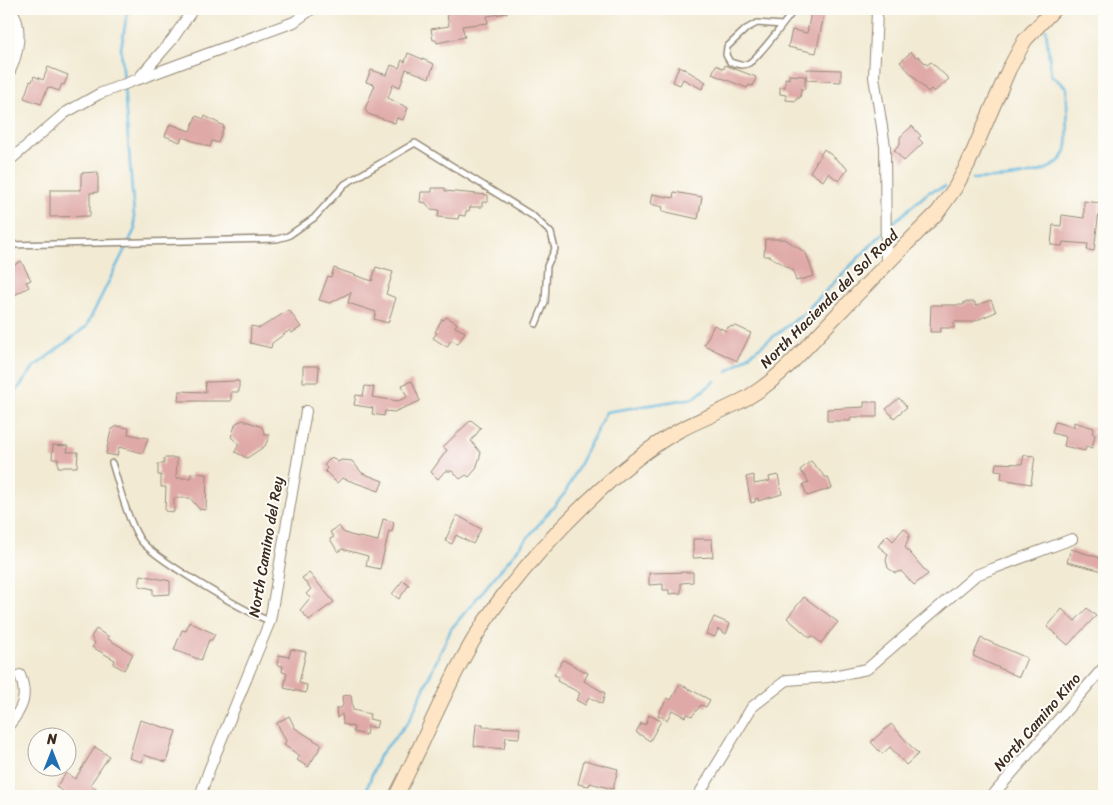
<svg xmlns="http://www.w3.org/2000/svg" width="1113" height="805" font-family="Sriracha,sans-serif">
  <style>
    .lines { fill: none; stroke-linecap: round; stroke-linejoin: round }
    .stream { stroke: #62b8de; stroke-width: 2.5 }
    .building { fill: #dfa9a7 }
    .lane-casing { stroke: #968a78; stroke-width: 8 }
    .street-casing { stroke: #968a78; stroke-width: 12 }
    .secondary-casing { stroke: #968a78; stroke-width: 16 }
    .lane { stroke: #fff; stroke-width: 5 }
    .street { stroke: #fff; stroke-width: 10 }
    .secondary { stroke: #fee5c5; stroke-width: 14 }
    .labels { text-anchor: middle; stroke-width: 4; stroke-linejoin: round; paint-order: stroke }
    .street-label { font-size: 15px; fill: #3b2a1e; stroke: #fdfcf7 }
  </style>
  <rect width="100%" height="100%" fill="#fdfcf7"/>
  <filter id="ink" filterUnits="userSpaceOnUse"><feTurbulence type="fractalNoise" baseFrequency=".02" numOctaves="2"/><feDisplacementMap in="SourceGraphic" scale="10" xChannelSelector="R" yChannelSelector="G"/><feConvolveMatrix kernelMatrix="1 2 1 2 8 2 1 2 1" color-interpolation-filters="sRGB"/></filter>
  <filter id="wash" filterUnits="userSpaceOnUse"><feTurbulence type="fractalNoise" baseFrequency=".0096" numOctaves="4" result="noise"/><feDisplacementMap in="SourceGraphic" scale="20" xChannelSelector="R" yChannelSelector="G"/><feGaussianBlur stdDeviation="1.12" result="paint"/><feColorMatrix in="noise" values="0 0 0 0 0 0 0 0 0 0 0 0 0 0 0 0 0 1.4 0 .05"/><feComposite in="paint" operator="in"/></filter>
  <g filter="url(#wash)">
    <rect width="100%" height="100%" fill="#f2ead3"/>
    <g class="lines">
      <path class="stream" d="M124 81 121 48 128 9
        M973 179C999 177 1056 180 1066 150 1070 139 1066 102 1067 88L1051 75 1046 29
        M888 227 929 192 945 187
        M727 372 803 314 883 233
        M9 401 34 367 86 327 135 229 124 87
        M364 796 379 756 409 721 451 629 565 493 606 412 694 398 715 381"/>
    </g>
    <g id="blocks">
      <path class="building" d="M446 9H507V13L487 16 488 23 462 26 465 37 437 43 436 40H433L431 29 449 26Z
        M811 12 824 15 816 53 788 47 792 30 807 33Z
        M911 52 916 57 918 56 927 65 931 62 949 79 934 92 931 89 928 92 900 62Z
        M408 53 434 64 429 78 406 69 400 87 393 84 388 98 408 108 403 120 397 118 395 123 368 114 365 109 375 85 366 82 371 70 387 75 391 65 399 68 402 60 405 62Z
        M716 65 724 69 725 65 756 77 753 86 749 85 747 88 712 74Z
        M679 66 706 82 702 89 683 79 680 85 673 82Z
        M48 67 68 75 64 85 62 84 59 91 48 87 41 104 24 98 30 81 32 82 34 76 43 80Z
        M807 69 841 70V82L806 80Z
        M789 75 805 76V89H801L800 98H796V101L786 100V95L780 94V87H785V78L789 79Z
        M196 116 204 119 205 116 224 126 218 143 212 141 210 147 182 137 180 142 165 136 170 124 190 131Z
        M912 126 921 136 918 138 923 143 904 161 894 150 900 144V137Z
        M824 149 848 169 839 181 828 173 823 181 810 172Z
        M98 172V192L90 193V216L50 217V190H81V173Z
        M432 188H445V191L488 195V202H482V207H470L469 211H466L465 216 459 215 458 219 438 217 439 210 430 209 426 203 420 202 421 192H432Z
        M674 192 702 197 698 219 662 211 663 207 650 204 652 194 673 198Z
        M1084 201 1100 203 1094 251 1087 250 1088 244 1063 242 1062 246 1051 245 1053 225 1061 226 1062 215 1084 218Z
        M765 239H785L806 253 814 276 796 281 793 270 769 256H764Z
        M21 261 31 280 26 282 29 287 9 298V268Z
        M376 267 393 272 386 294 396 298 388 323 374 319 376 312 348 303 351 292 330 303 319 300 328 276 331 277 334 268 372 281Z
        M991 300 996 312 972 322H954V328H941L940 332H930L931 305H964V302H975V306Z
        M289 310 301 327 292 333 290 330 272 343 271 348 250 343 251 326 260 328Z
        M446 317 457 323 455 327 465 332 458 344 451 340 447 347 433 338 437 333 435 332 442 319 444 320Z
        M714 325 726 331 728 327 736 326 751 333 737 361 704 345Z
        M303 366H319L318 382H303Z
        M239 381V392H231V401H178L179 391 206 392 205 382Z
        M412 381 420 401 394 412 385 411 384 416 372 414 373 408 354 405 356 395 363 396 365 386 374 387 372 397 398 401 407 397 402 385Z
        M899 398 907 407 894 418 886 409Z
        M864 402H877V417H851L850 421H827V409L864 407Z
        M243 420 262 427 265 435H270L265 446 247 458 235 452 239 444 231 437 236 423Z
        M471 420 481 428 471 441 481 453 476 469 469 477 466 475 460 479 452 471H445L438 479 431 472 447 450 443 447Z
        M1055 422 1074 427V422L1094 428 1092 433 1095 435 1092 448 1086 446 1085 451 1064 446 1066 437 1052 433Z
        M117 426 129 428 128 434 148 438 143 453 119 447 117 456 106 454 111 430Z
        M53 445 68 446 67 452H78L77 467H58V459H52Z
        M1024 455 1035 456 1031 484 1001 479 1002 471 995 470 996 463 1022 464Z
        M332 457 337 462 342 460 352 461 362 473 383 481 379 491 342 478 337 483 325 471 327 468 324 465Z
        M164 458H177L176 478H191V473L207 474 206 510 199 509 190 498H174V512L165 511 166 487H161V475H158V464H164Z
        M811 461 825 477H828L832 488 807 496 803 484 809 482 800 470Z
        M754 475V484L770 481 769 477 778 475 782 494 758 501V498L755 499V502L751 503 746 477Z
        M457 515 481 529 473 544 456 535 452 544 445 541Z
        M383 519 394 522 392 532 389 531 380 569 366 566 368 556 342 549 338 552 330 539 334 537 330 532 339 526 343 532 350 535 378 541Z
        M904 528 910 534 905 547 928 574 914 585 901 571 895 573 888 568 886 560 888 554 878 546 887 535 893 541Z
        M693 539H712L713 557 693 558Z
        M1071 549 1104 559 1103 571 1067 562Z
        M693 572V582L681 583V593L669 594V590H663V584L649 585V573Z
        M309 573 334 602 309 620 300 610 310 598 306 594 311 589 302 578Z
        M141 575 170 581V594L153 595V589L139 586Z
        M403 580 409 585 399 599 392 594Z
        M804 597 838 622 821 643 812 636 810 638 787 618Z
        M1087 608 1096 616 1068 645 1047 627 1062 609 1075 621Z
        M714 617 730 624 726 634 718 629 715 637 706 634Z
        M189 622 215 634 212 640H209L201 660 174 650 182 630 186 631Z
        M96 629 109 637 108 639 133 654 124 670 113 664 115 660 92 647 95 643 91 637Z
        M981 638 1027 658 1019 677 973 656Z
        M291 649 306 652 299 683 307 685 306 693 284 688 287 673 282 672 283 666 277 665 279 655 289 657Z
        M563 660 588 673 584 681 605 693 602 704 589 697 585 705 576 700 580 693 557 681 559 677 554 675Z
        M680 684 710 700 706 707 701 705 692 716 687 714 685 717 672 710 667 720 658 715 667 698 671 700Z
        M351 695 353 710 370 714 369 719 378 721 376 728 368 726 366 735 353 732 354 727 343 724 342 714 337 718 336 708H341L343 705 342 696Z
        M649 715 661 721 650 741 636 732 641 723 645 725Z
        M289 716 295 728 322 745 308 767 297 760 300 756 284 745 286 741 277 723Z
        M140 720 176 731 166 762 144 755 142 762 129 758Z
        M476 724H483V727L520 728 519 738 506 737 504 749 474 746Z
        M891 724 918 754 906 765 890 747 882 754 871 742Z
        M95 747 109 756 90 785 99 791 95 796H71L56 787 66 773 75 779Z
        M584 760 618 769 613 789 590 783 589 786 578 784Z"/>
    </g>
  </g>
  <g filter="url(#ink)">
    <use href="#blocks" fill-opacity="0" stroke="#968a78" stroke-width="1"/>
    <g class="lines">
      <defs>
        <path id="lane" d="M782 25 757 23 746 29 727 47 726 55 730 62C737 64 742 67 749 63 759 57 786 20 795 9
          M9 245 277 239 288 236 314 218 345 184 415 143 533 216 551 233 555 249 547 266 545 302 536 324
          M112 463C120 488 126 515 139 538 149 556 247 613 270 621"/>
        <path id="street" d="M877 12 874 77 885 146 886 264
          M9 73C18 55 24 27 11 9
          M139 79 294 22 312 9
          M9 161 65 113 99 94 138 79 172 40 193 9
          M9 725C23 708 28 696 20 675
          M200 796 209 770 270 621 306 411
          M698 796 752 707 787 680 828 677 867 669 976 575 1072 539
          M992 796 1104 667"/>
        <path id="secondary" d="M396 796C432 727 457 654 506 592 548 538 619 464 678 431 706 416 736 407 762 388 789 368 811 342 835 317 869 282 903 247 938 212L955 188 968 164 1009 69 1025 40 1054 9"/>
      </defs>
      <use href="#lane" class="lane-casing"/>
      <use href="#street" class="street-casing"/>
      <use href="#secondary" class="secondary-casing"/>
      <use href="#lane" class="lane"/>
      <use href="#street" class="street"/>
      <use href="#secondary" class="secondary"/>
    </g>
  </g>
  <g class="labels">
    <g class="street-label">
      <text transform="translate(829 299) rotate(-45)" y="5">North Hacienda del Sol Road</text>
      <text transform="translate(266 547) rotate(-80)" y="5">North Camino del Rey</text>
      <text transform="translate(1037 722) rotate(-49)" y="5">North Camino Kino</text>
    </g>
  </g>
  <rect width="1113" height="805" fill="none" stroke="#fdfcf7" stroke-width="30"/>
  <g transform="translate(52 752)"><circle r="24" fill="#fdfcf7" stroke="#afa8a0"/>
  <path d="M0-4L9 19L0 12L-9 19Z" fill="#1f6fb2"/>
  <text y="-8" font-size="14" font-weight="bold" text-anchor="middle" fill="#3b2a1e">N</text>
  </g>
</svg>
